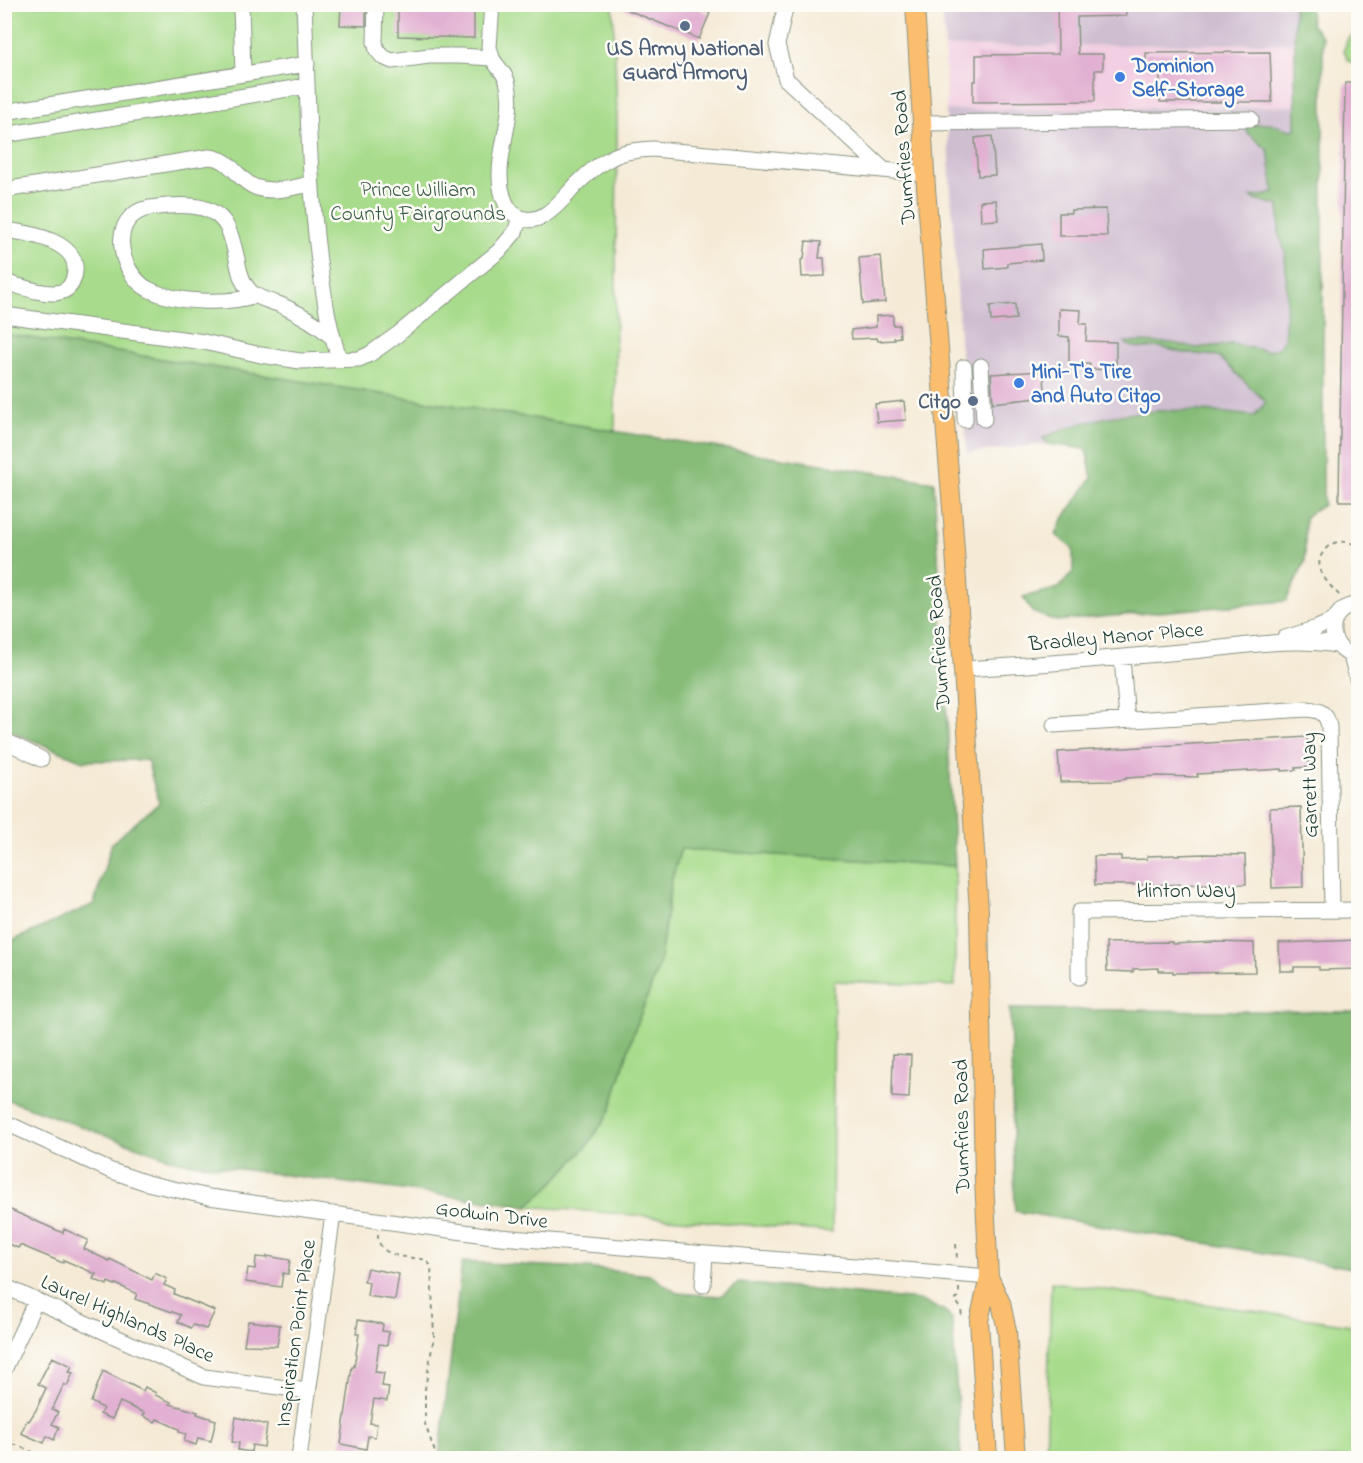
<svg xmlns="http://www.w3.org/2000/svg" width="1363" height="1463" font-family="'Indie Flower',sans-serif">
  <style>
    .built { fill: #f2cfe2 }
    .industrial { fill: #cfbdd0 }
    .green { fill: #a8dc8c; stroke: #648c60; stroke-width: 1.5 }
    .forest { fill: #86bc78; stroke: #527c56; stroke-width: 1.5 }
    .building { fill: #e2b0d2 }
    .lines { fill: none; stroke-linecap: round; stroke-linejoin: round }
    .minor-casing { stroke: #8a9485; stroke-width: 17 }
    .major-casing { stroke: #8a9485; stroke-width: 20 }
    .path { stroke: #8a9485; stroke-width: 2; stroke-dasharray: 4.5 4.5; stroke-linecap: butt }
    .minor { stroke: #fff; stroke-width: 15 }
    .major { stroke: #fbbd6e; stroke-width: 18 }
    .service-dot { fill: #5c6f8a; stroke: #fdfcf7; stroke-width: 2 }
    .shop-dot { fill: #3f7fe0; stroke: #fdfcf7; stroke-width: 2 }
    .labels { text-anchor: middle; stroke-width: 5; stroke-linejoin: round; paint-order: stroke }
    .service-label { font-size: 21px; font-weight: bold; fill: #4e5e75; stroke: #fdfcf7 }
    .shop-label { font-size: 21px; font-weight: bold; fill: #366cbe; stroke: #fdfcf7; text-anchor: start }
    .street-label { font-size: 21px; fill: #1f3d34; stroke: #fdfcf7 }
    .park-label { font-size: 21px; fill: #3a5d46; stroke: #fdfcf7 }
  </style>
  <rect width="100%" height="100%" fill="#fdfcf7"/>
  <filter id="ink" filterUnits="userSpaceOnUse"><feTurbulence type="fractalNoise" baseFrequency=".0167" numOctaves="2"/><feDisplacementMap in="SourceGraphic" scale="12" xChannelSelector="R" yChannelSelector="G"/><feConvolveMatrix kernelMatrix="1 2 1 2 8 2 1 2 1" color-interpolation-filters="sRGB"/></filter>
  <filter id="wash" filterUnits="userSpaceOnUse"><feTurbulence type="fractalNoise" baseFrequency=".008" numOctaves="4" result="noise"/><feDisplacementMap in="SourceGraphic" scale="24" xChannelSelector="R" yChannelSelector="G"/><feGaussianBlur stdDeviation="1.35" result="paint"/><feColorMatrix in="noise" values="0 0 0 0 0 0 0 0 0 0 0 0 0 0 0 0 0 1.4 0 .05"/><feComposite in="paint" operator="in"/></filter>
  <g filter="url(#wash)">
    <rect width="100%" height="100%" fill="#f5ead6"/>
    <path class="built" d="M1295 43 1296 106 946 110 945 47Z"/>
    <path class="industrial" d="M942 5H1294L1295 43 945 47Z
      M1296 106 1302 416 967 453 946 110Z"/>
    <path class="green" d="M4 5H613L617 116 615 431 5 334Z
      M1358 33V64L1348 61 1344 50 1348 38Z
      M680 849 955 866V986L834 981 832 1232 527 1206 547 1189 587 1146 610 1111 633 1034 659 966 671 882Z
      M1051 1282 1358 1326V1458H1046Z"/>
    <path class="forest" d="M1294 5H1310L1311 24 1323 38V505L1305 517V562L1286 601 1056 621 1032 612 1023 597 1059 588 1073 572V548L1056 535 1064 517 1092 478 1086 449 1048 444 1043 438C1112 407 1180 406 1254 416L1266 402 1218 356 1184 353 1160 347 1143 348 1129 346 1125 342 1172 343 1197 348 1232 344 1267 351 1278 348 1284 340 1287 300 1285 251 1279 234V205L1258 201 1251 197 1267 195 1274 192 1268 150 1248 133 1245 126 1270 123 1290 130 1296 129Z
      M4 334 934 482 955 866 681 849 671 882 659 966 633 1034 610 1111 587 1146 547 1189 527 1206 177 1161 5 1099V944L94 904 112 843 159 803 147 760 83 761 5 729Z
      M1010 1009 1358 1012V1269L1015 1211Z
      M462 1262 587 1268 650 1275 677 1293 720 1296 739 1283 919 1300 945 1311 952 1319 961 1458H439Z"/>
    <g id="blocks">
      <path class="building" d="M341 4H366V26L340 25Z
        M398 4H474V38L398 36Z
        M613 4H703L701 10 710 13 699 39Z
        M1057 4H1125L1126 16 1077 17 1078 54H1103V70H1095V101L973 102V81H976V55L1058 54Z
        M1270 52 1272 102H1160V69H1146V53Z
        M1345 83H1359V501H1339Z
        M992 136 995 175 978 176 975 138Z
        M996 200 998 220 981 221 980 201Z
        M1106 209 1107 236H1059V213H1071V210Z
        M806 241 821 242 819 258H824L825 276 802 277 801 260 804 259Z
        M1041 244 1042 260 1007 263V267L985 269 984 249Z
        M881 256 885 302 863 304 859 258Z
        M1015 304 1016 319 991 321 990 306Z
        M1059 309 1081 310 1080 324H1087L1086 341 1116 342V370L1089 369 1090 364H1069V337L1059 336Z
        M893 315V325H899L900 337 894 338 895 340 878 341 877 338 852 339 851 330 876 327V316Z
        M1043 371 1046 397 993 403 991 374Z
        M904 401 906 420 877 422 875 404Z
        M1307 737 1309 767 1295 768 1296 770 1282 771V769L1197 774 1198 777 1158 776 1126 778V779L1113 781 1060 782 1058 752Z
        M1301 807 1303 887 1272 888 1270 808Z
        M1205 854 1245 855 1246 884 1095 885 1094 856H1121V860L1147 859V856Z
        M1359 940V969L1319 970V967H1294V971H1280L1279 943Z
        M1172 942V944L1215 942 1254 943 1255 972 1173 973V971H1159V968L1133 969V972L1107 971 1106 943Z
        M893 1054 911 1055 909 1098 892 1097Z
        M4 1207 63 1233 64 1229 88 1240 84 1249 109 1261 110 1259 152 1280 155 1273 167 1279 164 1285 175 1290 174 1294 215 1311 206 1329 193 1325 191 1328 178 1322 181 1315 135 1299 137 1294 116 1284 115 1285 108 1282 107 1285 93 1279 96 1274 64 1260 63 1263 20 1245 18 1248 4 1242Z
        M267 1256 290 1260 288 1274 283 1273 281 1287 246 1282 248 1268 255 1269 256 1257 267 1258Z
        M367 1268 399 1274 395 1300 367 1296 369 1282 364 1281Z
        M358 1320 383 1324 382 1331 389 1332 387 1345 379 1344 375 1372 384 1373 382 1386 389 1387 387 1401 374 1399 370 1423 377 1424 375 1437 368 1436 366 1449 341 1444 352 1367H354L359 1334H356Z
        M248 1321 280 1325 277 1346 244 1345Z
        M52 1357 72 1366 69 1372 73 1373 67 1386 64 1384 52 1410 58 1412 52 1424 59 1427 54 1440 47 1436 44 1443 21 1433 27 1420 29 1421 36 1410 46 1388 38 1384Z
        M103 1371 143 1391 145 1387 156 1393 155 1395 171 1402 170 1404 198 1412 197 1414 216 1420 211 1441 198 1438 196 1445 184 1441 186 1434 179 1432V1429L157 1419 155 1422 143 1416 145 1413 120 1402 112 1419 100 1414 103 1408 91 1402Z
        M236 1417 267 1425 264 1447 252 1445 251 1452 238 1450 239 1443 232 1442Z"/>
    </g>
  </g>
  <g filter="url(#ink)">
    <use href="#blocks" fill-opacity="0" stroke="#8a9485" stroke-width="1.5"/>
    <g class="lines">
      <defs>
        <path id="minor" d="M241 4 243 74
          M304 4C308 90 308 176 319 261 324 295 328 327 340 360
          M376 4 375 42 377 50 383 57 392 61 429 56H460L492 58C496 66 504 72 507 81 516 112 499 145 500 176 500 189 504 206 514 214 539 233 561 200 577 184 586 175 597 165 609 159 622 151 638 150 653 149L926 174
          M786 4 777 45 786 79 884 170
          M492 58 489 47 492 4
          M4 112 307 64
          M923 123 1251 119
          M4 135 307 86
          M4 190 209 157C234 159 235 179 255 187 272 194 294 187 311 184
          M4 230C30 233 87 242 73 280 70 289 64 292 55 293 39 294 20 286 4 282
          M256 295C227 305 175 303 148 289 118 272 107 215 150 208 174 205 211 200 226 225 232 235 234 248 237 259 239 271 242 284 251 292 259 299 271 301 281 305 300 314 315 322 331 336
          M4 315 204 342 261 355 300 361 359 359 370 354 397 335 499 251 515 232 520 218
          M981 366 984 419
          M964 367 965 420
          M1358 604C1324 608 1325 651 1358 657
          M1285 638 1317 628 1335 620
          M1351 656 1358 682
          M1122 658 1127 720
          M963 669C1039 665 1115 658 1191 651 1240 647 1288 637 1337 645
          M1054 725 1307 709C1320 710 1327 713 1329 727L1332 910
          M4 740 41 759
          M1079 977V912L1358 910
          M4 1122 109 1170 147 1183 209 1197 500 1237 989 1277
          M703 1285 705 1255
          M4 1286 204 1377 308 1391
          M4 1370 36 1300
          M299 1458 333 1214"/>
        <path id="major" d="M915 4 926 188 953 521 979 911 984 1180 989 1277 979 1321 988 1458
          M989 1277 1001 1303 1007 1331 1016 1458"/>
      </defs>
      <use href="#minor" class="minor-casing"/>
      <use href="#major" class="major-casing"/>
      <path class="path" d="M1339 595C1328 583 1311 568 1324 551 1327 546 1334 542 1340 542 1346 541 1352 544 1358 544
        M378 1234C377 1259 408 1256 426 1260L431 1266 434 1336 425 1389V1424L437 1458
        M956 1244 957 1259
        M959 1288V1297L955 1300 961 1308 962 1318
        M4 1444 17 1445 45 1458"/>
      <use href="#minor" class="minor"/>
      <use href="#major" class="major"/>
    </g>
  </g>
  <g class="service-dot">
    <circle cx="685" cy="26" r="6"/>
    <circle cx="973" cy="401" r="6"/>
  </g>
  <g class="shop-dot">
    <circle cx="1120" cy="77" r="6"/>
    <circle cx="1019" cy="383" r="6"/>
  </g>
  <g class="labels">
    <g class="service-label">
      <text x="685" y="55">US Army National<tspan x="685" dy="24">Guard Armory</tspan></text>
      <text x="961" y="408" text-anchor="end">Citgo</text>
    </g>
    <g class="shop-label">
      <text x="1132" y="72">Dominion<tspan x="1132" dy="24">Self-Storage</tspan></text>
      <text x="1031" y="378">Mini-T's Tire<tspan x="1031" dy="24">and Auto Citgo</tspan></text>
    </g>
    <g class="street-label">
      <text transform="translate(903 157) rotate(-94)" y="7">Dumfries Road</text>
      <text transform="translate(1116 636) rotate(-5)" y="7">Bradley Manor Place</text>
      <text transform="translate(938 642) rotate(-94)" y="7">Dumfries Road</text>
      <text transform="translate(1309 785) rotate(-91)" y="7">Garrett Way</text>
      <text x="1186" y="897">Hinton Way</text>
      <text transform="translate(961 1126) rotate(-91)" y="7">Dumfries Road</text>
      <text transform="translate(492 1214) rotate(7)" y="7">Godwin Drive</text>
      <text transform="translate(128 1318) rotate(24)" y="7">Laurel Highlands Place</text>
      <text transform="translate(295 1333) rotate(-82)" y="7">Inspiration Point Place</text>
    </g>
    <g class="park-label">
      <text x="418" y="196">Prince William<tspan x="418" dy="24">County Fairgrounds</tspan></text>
    </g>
  </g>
  <rect width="1363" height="1463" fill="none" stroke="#fdfcf7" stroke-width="24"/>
</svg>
